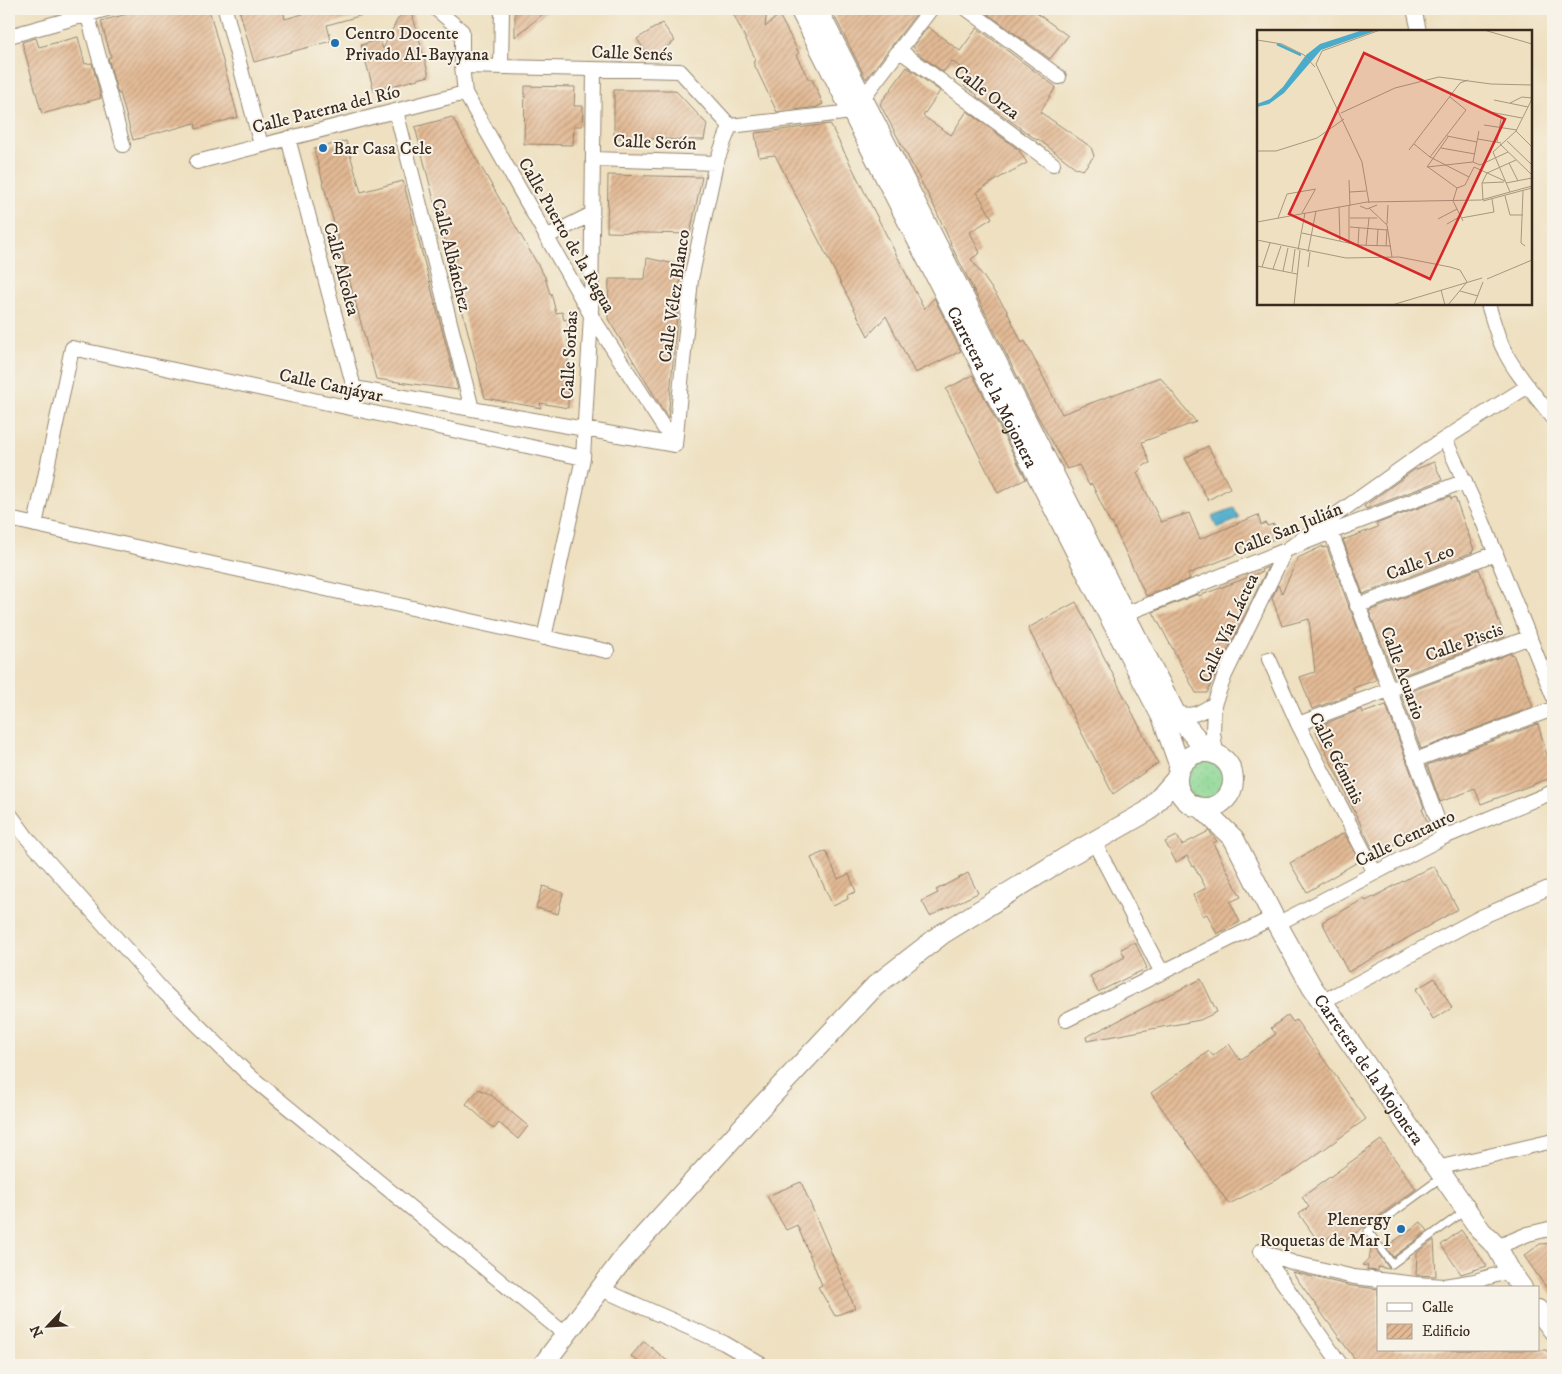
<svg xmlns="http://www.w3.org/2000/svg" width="1562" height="1374" font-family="'IM FELL DW Pica',serif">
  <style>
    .grass { fill: url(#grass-dots); stroke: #64805a }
    .water { fill: #4babca; stroke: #436a74 }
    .building { fill: url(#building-hatch) }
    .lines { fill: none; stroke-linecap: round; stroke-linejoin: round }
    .lane-casing { stroke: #94856f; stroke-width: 9 }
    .street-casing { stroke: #94856f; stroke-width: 16 }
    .secondary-casing { stroke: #94856f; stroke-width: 22 }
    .lane { stroke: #fff; stroke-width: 7 }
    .street { stroke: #fff; stroke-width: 14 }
    .secondary { stroke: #fff; stroke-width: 20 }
    .poi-dot { fill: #1f6fb2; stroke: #f7f3e8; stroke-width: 2 }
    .labels { text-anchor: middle; stroke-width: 4; stroke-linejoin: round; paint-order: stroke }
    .poi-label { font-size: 18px; fill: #3b2a1e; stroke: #f7f3e8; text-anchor: start }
    .street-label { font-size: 18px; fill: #3b2a1e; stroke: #f7f3e8 }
    .inset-river { fill: none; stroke: #4babca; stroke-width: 2.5 }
    .inset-road { fill: none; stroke: #a6977f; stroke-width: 1 }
    .view { fill: #d62828; fill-opacity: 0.15; stroke: #d62828; stroke-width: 2.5 }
    .inset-edge { fill: none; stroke: #3b2a1e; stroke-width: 2.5 }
  </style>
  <defs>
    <pattern id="grass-dots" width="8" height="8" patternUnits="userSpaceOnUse" patternTransform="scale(1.25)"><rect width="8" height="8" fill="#8cd795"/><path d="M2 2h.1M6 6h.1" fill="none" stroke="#7ab980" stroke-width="1.8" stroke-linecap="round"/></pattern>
    <pattern id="building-hatch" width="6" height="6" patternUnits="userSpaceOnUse" patternTransform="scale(1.25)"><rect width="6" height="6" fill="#e3ba95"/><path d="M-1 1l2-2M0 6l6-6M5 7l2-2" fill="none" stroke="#b99779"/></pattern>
  </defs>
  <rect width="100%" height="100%" fill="#f7f3e8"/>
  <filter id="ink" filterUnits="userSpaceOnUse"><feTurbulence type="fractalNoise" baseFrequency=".02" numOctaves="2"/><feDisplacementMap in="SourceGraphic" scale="10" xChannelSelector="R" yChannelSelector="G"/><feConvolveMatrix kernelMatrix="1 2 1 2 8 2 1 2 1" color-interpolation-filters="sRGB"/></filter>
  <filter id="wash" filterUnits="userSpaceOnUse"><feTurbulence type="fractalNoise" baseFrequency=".0096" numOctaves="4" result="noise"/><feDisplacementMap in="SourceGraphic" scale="20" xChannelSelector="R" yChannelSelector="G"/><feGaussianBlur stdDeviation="1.12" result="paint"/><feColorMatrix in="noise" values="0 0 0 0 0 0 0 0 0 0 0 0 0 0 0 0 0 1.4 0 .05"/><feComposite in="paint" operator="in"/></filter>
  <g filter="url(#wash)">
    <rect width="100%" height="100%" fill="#eee0c0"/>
    <path class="grass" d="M1185 781a20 20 0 1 1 40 0a20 20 0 1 1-40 0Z"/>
    <path class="water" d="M1234 508 1239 519 1217 528 1212 516Z"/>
    <g id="blocks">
      <path class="building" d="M146 9H209L238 117 196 129 195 123 133 140 120 93 118 94 108 58 111 57 101 21Z
        M239 9H283L285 19 313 11V9H370V13L327 25 331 41 254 62Z
        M410 9H411L429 76 374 91 361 45 380 39 383 49 397 20 401 15Z
        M515 9H549L515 37Z
        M731 9H767L765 27 779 15 799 53 796 55 809 80 812 79 823 104 817 107 777 112 753 62 756 60Z
        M831 9H920L866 79Z
        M992 9H1031L1068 36 1050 59 988 14Z
        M662 23 675 41 650 58 637 39Z
        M928 27 960 51 977 28 1056 87 1040 112 1091 147 1094 156 1083 170 1076 168 1038 139 1037 140 977 97V95L964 86 971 76 952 61 943 72 918 53V52L913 47Z
        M78 37 85 64 92 63 101 98 42 114 22 42 36 38 39 47Z
        M907 67 940 91 923 116 951 135 967 111 1019 150 1027 163 1001 177 977 192 992 218 970 232 980 253 971 259 1006 309 1022 343 1025 341 1062 414 1160 377 1196 422 1142 442 1150 463 1145 465 1137 473 1161 522 1189 513 1200 539 1258 515 1261 525 1266 523 1267 526 1274 524 1279 537 1188 574 1190 579 1146 596 1112 523H1110L1092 484 1089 485 1079 465 1067 469 1037 415 950 243H951L933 204 880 104Z
        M525 86 575 87 574 106H583L582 126H574L573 145 524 144Z
        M614 90H675L707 124 704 140 614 138Z
        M452 117 545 277 550 294 551 293 556 313 562 312 564 320 568 319V408L540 403 541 408 485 398 415 127Z
        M830 124 924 309 934 298 961 351 915 373 886 316 868 336 775 155 759 157 755 133Z
        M346 141 361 192 403 181 458 390 376 379 314 149Z
        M608 175 702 177 690 234 607 232Z
        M647 258 684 266 680 284 668 418 608 319 609 279H645Z
        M973 375 1026 479 998 493 946 389Z
        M1208 446 1230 488 1208 500 1185 458Z
        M1434 462 1442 480 1366 509 1364 506 1414 470Z
        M1450 496 1451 499 1455 497 1474 550 1472 551 1473 552 1363 594 1343 540 1378 527 1376 524Z
        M1323 546V548L1327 547 1348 604 1349 609 1352 613 1376 680 1353 688 1355 693 1312 709 1300 677 1315 672 1309 619 1282 626 1272 598 1278 585 1282 593 1298 558Z
        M1268 567 1207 693H1196L1153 612 1198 594 1199 596 1262 572 1261 570Z
        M1479 569 1505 637 1395 678 1369 611Z
        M1076 602 1158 763 1113 794 1028 628Z
        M1511 653 1512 655 1513 654 1533 707 1421 749 1401 695Z
        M1386 705 1424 808 1422 809 1429 826 1379 852 1378 850 1374 852 1316 731 1320 730 1319 726 1362 709 1363 713Z
        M1538 724 1553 777 1481 804 1475 789 1440 802 1427 765Z
        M1209 831 1217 841 1213 843 1241 897 1230 902 1240 922 1217 934 1207 914 1203 916 1193 895 1206 888 1194 866H1193L1187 856 1176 862 1165 842 1177 836 1182 845Z
        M1344 833 1359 861 1307 892 1290 863Z
        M826 851 838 879 849 874 856 892 847 895 848 899 833 906 811 858Z
        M1434 866 1458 909 1348 972 1322 922 1364 899 1366 901 1418 873V874Z
        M968 873 978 893 930 916 922 901 938 893 936 890Z
        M543 886 563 893 558 914 536 908Z
        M1135 942 1147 968 1098 992 1090 976 1125 957 1121 949Z
        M1435 978 1452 1008 1433 1019 1416 989Z
        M1201 979 1217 1012 1200 1020 1087 1041 1086 1037Z
        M1288 1015 1293 1022 1296 1020 1366 1119 1295 1170 1229 1204 1151 1093 1209 1051 1213 1056 1229 1044 1240 1060 1276 1034 1271 1028Z
        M479 1089 491 1095 528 1126 518 1139 499 1123 494 1129 466 1104Z
        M1381 1140 1416 1189 1338 1246 1330 1236 1320 1244 1299 1214 1309 1207 1302 1197Z
        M801 1182 855 1308 835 1316 818 1287 822 1285 797 1225 786 1230 767 1196Z
        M1421 1222 1428 1231 1393 1257 1386 1247Z
        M1461 1230 1487 1266 1461 1274 1441 1245Z
        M1434 1240 1436 1276 1416 1275 1417 1253Z
        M1553 1243V1297L1524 1256 1540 1244Z
        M1372 1245 1388 1267 1390 1269 1378 1267V1271L1367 1270 1368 1266 1362 1265 1369 1259Z
        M1292 1272 1352 1286 1378 1289V1350H1546L1553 1360V1365H1359Z
        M644 1341 672 1365H642L631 1356Z"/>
    </g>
  </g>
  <g filter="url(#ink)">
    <use href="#blocks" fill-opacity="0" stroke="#94856f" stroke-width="1"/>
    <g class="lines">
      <defs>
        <path id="lane" d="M1442 1177 1368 1231 1392 1264 1466 1210"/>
        <path id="street" d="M86 9 123 145
          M225 9 261 145
          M436 9 462 31V66L465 93 591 315 675 445
          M967 9 1059 77
          M1414 9 1419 31
          M13 35 107 9
          M899 50 1053 164
          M462 66 680 71 730 126
          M501 67 502 9
          M396 111 472 409
          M730 126 852 112 931 9
          M288 138 354 388 355 397
          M593 159 716 163
          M197 162 465 93
          M546 237 592 214
          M1488 304C1493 320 1497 337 1505 352 1517 376 1537 397 1553 418
          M354 388 675 445
          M1445 439 1483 522 1553 696
          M675 445 691 279 716 163 730 126
          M9 519 607 651
          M1328 524 1444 837
          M35 525 72 348 583 458
          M1357 606 1496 553
          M1125 614 1331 532 1465 481
          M544 638 583 458 591 315 594 70
          M1269 659 1298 724 1375 873
          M1175 713C1193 717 1198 714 1214 704
          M1298 724 1530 637
          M1216 753 1213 733 1214 704 1225 675 1285 551 1427 450 1528 386
          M1415 760 1553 709
          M9 813 28 839 165 993 251 1077 566 1335
          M1094 842 1162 973
          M1277 924 1444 837 1553 792
          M1322 1002 1481 917 1553 886
          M1066 1020 1274 917
          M1437 1168 1553 1141
          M1497 1247 1528 1234 1553 1228
          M1261 1251 1294 1263 1354 1277 1416 1284 1444 1286 1475 1281 1510 1271
          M1261 1251 1341 1365
          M601 1289 724 1343 762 1365"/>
        <g id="secondary">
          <path id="s1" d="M800 9 1092 583 1163 719 1180 767"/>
          <path d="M817 9 1175 713 1207 751"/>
          <circle cx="1205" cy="780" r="28"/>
          <path id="s2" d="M1202 808 1234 839 1277 924 1312 987 1481 1231 1497 1247 1510 1271 1522 1288"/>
          <path d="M1538 1310 1553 1330"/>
          <path d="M543 1365 623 1259 760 1108 875 986 942 934 1065 858 1148 811 1177 778"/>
        </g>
      </defs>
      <use href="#lane" class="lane-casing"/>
      <use href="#street" class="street-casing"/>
      <use href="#secondary" class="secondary-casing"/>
      <use href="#lane" class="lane"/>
      <use href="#street" class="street"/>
      <use href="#secondary" class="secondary"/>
    </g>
  </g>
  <g class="poi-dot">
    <circle cx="335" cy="43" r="5"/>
    <circle cx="323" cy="148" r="5"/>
    <circle cx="1401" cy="1229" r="5"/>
  </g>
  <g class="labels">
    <g class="poi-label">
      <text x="345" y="39">Centro Docente<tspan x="345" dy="21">Privado Al-Bayyana</tspan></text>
      <text x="333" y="154">Bar Casa Cele</text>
      <text x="1391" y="1225" text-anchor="end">Plenergy<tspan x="1391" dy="21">Roquetas de Mar I</tspan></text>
    </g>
    <g class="street-label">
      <text transform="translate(632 53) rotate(2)" y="6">Calle Senés</text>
      <text transform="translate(987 92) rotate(37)" y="6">Calle Orza</text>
      <text transform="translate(326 109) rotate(-14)" y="6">Calle Paterna del Río</text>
      <text transform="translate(655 142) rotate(2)" y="6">Calle Serón</text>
      <text transform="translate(567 235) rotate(60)" y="6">Calle Puerto de la Ragua</text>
      <text transform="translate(452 255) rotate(76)" y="6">Calle Albánchez</text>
      <text transform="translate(342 269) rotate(75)" y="6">Calle Alcolea</text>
      <text transform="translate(674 296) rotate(-82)" y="6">Calle Vélez Blanco</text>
      <text transform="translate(569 355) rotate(-87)" y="6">Calle Sorbas</text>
      <text transform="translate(331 385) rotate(12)" y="6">Calle Canjáyar</text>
      <text dy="6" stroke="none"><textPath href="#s1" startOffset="424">Carretera de la Mojonera</textPath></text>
      <text transform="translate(1288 529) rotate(-22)" y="6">Calle San Julián</text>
      <text transform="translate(1420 562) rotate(-21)" y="6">Calle Leo</text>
      <text transform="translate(1228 628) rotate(-65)" y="6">Calle Vía Láctea</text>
      <text transform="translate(1464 642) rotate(-20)" y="6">Calle Piscis</text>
      <text transform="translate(1403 673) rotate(70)" y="6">Calle Acuario</text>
      <text transform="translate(1337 758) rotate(63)" y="6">Calle Géminis</text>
      <text transform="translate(1405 838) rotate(-26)" y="6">Calle Centauro</text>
      <text dy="6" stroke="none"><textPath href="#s2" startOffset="312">Carretera de la Mojonera</textPath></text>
    </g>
  </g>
  <g transform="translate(1257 30)">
    <rect width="275" height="275" fill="#eee0c0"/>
    <path d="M106 0H121L64 20 27 63 12 74 0 77V74L13 69 26 57 49 25 63 14Z" fill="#4babca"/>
    <path class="inset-river" d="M20 14 44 25"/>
    <path class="inset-road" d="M227 0 275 14M0 10 25 14 47 25 58 37M237 70 271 77M253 73 265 67 275 68M233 82 265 88M84 83 138 58 182 47 234 54 275 55M227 95 260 100M259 101 275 117M190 106 220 112M221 109 244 113M250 111 275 135M240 112 244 89M157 114 173 127 212 147M243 114 275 145M184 118 218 124M152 120 203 53 211 50M0 121H19L60 108 87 89M173 127 209 80 193 67M216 132 222 101M252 133 261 151M170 137 216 132 223 135 251 122M170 137 191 107M171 137 200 158M217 137 248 151M92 150 93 176M225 153 247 152M249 153 275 148M200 158 196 171 206 191M200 158 208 155 217 137M266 161 264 213 268 216M93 162 109 161M253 162 236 122 259 101 275 69M248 166 253 185H266M226 170 225 153 230 143 259 130M226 171 275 158M112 173 105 132 59 34 65 21 123 0M92 176V214M103 176 110 179 120 175M82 177 83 211M112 178 130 195 135 227M45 183 58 160M21 188 30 164 59 159M93 188H120M204 188 237 182 235 169M181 189 200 179M0 192 110 172 224 170 275 156M130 194 131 175M190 194 204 186M93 197 130 200M45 203 101 215 134 216M0 210 89 228 142 227 193 237 203 240 210 252 191 275M101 215 102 198M109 216 112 188M120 216 121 199M129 216 130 199M41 220 48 183M51 222 59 181M0 236 40 244M5 237 13 213M51 237 53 222M16 239 24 216M26 241 31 218M35 242 38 219M230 249 275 230M184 260 188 275M203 261 221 266M37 275 43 220M135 275 225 248M217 275 226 252"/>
    <path class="view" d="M107 23 248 89 173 249 32 184Z"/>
    <rect width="275" height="275" class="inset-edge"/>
  </g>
  <rect width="1562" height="1374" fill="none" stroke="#f7f3e8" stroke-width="30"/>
  <rect x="1377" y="1286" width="162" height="65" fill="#f7f3e8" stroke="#aca397"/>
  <rect x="1387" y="1303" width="25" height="8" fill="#ffffff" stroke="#aca397"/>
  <text x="1422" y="1312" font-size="15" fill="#3b2a1e">Calle</text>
  <rect x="1387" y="1324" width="25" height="15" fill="url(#building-hatch)" stroke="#aca397"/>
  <text x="1422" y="1336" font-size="15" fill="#3b2a1e">Edificio</text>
  <g transform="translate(48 1326) rotate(245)" stroke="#f7f3e8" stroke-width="4" paint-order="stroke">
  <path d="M0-4L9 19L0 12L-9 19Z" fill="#3b2a1e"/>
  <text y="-8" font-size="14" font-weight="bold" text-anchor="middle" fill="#3b2a1e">N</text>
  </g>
</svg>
